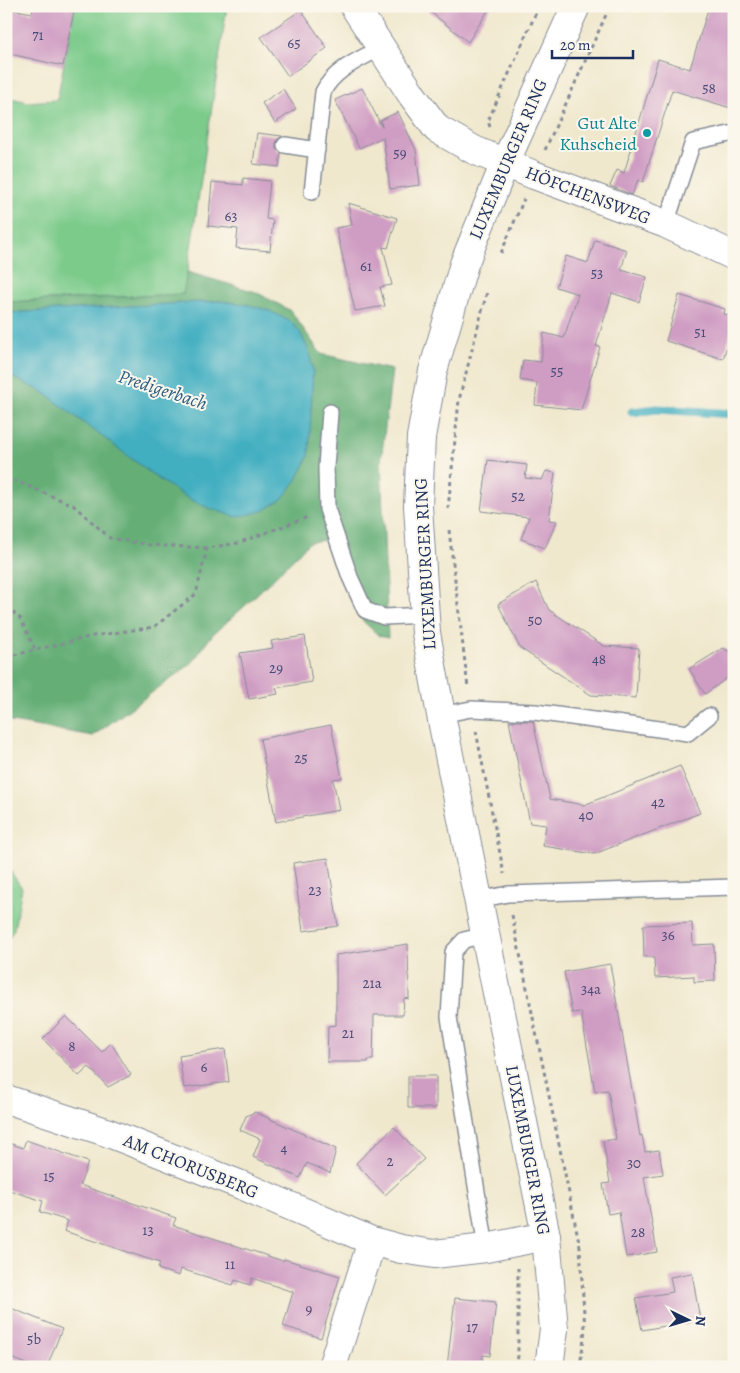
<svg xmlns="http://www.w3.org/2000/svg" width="740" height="1373" font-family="Alegreya,serif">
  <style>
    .green { fill: #7ccb8b; stroke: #4c7d74 }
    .forest { fill: #65af77; stroke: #406f6a }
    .water { fill: #43afc1; stroke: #2f6f90 }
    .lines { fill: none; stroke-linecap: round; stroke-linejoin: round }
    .stream { stroke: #43afc1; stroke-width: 9 }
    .building { fill: #cf9cc3 }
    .service-casing { stroke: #868c96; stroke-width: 18 }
    .minor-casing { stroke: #868c96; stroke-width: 30 }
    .primary-casing { stroke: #868c96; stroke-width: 30 }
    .path { stroke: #868c96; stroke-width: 3; stroke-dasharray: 4 4; stroke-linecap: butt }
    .service { stroke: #fff; stroke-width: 15 }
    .minor { stroke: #fff; stroke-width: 28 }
    .primary { stroke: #fff; stroke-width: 28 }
    .culture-dot { fill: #0f9aa8; stroke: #fbf7ec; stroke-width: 2 }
    .labels { text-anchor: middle; stroke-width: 4; stroke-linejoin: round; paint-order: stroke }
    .number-label { font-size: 15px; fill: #484a77 }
    .culture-label { font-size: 18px; fill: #0d838f; stroke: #fbf7ec; text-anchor: end }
    .street-label { font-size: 18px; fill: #1b2f5e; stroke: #fbf7ec }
    .water-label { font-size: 19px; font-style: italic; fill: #295c81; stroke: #fbf7ec }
  </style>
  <rect width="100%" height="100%" fill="#fbf7ec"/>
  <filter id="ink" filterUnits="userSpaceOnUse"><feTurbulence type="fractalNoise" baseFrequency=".02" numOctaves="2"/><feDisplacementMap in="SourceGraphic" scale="10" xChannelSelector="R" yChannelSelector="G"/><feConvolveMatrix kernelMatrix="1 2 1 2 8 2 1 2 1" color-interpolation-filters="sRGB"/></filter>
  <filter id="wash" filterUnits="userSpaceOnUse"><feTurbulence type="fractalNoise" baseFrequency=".0096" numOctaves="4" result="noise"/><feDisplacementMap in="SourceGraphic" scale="20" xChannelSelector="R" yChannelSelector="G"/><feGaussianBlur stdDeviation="1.12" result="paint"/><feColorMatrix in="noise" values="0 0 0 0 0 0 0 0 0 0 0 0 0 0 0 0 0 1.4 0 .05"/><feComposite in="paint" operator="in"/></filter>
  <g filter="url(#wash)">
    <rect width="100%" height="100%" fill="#f0e8cd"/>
    <path class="green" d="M75 6H227L184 294 6 302V97L28 102 57 100Z
      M6 865 22 888 14 929 6 943Z"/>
    <path class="forest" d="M187 272 256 292 291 311 321 354 392 370 381 461 388 638 379 636 360 618 326 540 310 542 246 605 213 634 191 664 93 736 6 721V374C19 380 33 385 44 393 101 430 148 478 209 508L291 322C265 308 249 305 220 301L10 313H6V302L183 294Z"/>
    <path class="water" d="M220 301 249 305 270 311 291 322 300 332 308 349 313 369 309 456 296 481 282 499 263 511 237 517 209 508 189 499 160 480 43 392 6 374V313Z"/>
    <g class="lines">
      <path class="stream" d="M632 412 657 409 734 414"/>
    </g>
    <g id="blocks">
      <path class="building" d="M34 6H75L63 66 6 53V8L32 13Z
        M423 6H491L468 42Z
        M709 6H734V109L672 90 643 182 638 180 632 195 610 186 617 170 624 173 658 59 690 69Z
        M301 10 327 48 288 76 261 37Z
        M362 88 382 127 381 120 398 112 416 150 420 185 390 189 383 137 359 148 335 100Z
        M283 89 296 109 275 123 262 103Z
        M257 133 282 136 277 140 276 144V149L281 153 279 167 253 164Z
        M243 178 270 181 266 219 273 220 270 251 236 248 238 229 208 226 212 182 243 185Z
        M348 203 397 218 388 248 383 247 392 285 380 287 385 306 355 311 336 228 352 225Z
        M595 240 627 250 621 270 647 277 639 302 612 293 596 346 600 347 581 410 535 405 537 383 520 380 523 360 541 362 544 333 564 338 578 294 556 287 566 256 588 263Z
        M679 295 725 309 724 314 734 317V323L723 359 666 341Z
        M488 460 527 465 525 478 542 480 546 471 555 473 549 520 557 521 545 548 521 539 529 517 481 511Z
        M536 582 549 610 604 646 639 648 636 698 591 695 520 648 498 604Z
        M305 636 312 682 276 688 278 694 249 699 240 653 273 648 271 641Z
        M723 648 734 654V673L705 694 689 669Z
        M509 721H533L550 799 584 805 680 766 700 813 594 854 543 846 546 825 530 823Z
        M331 725 342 778 333 779 339 810 276 822 260 739Z
        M328 858 338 926 303 931 293 863Z
        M692 923 693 945 714 944 715 981 694 982V976L655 978 654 957H644L643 925Z
        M408 944 409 999 404 998 403 1015H374L373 1060H368V1062H327L328 1026 336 1025V955Z
        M610 964 640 1136 642 1135 645 1152 659 1150 663 1174 644 1177 657 1252 626 1257 619 1212 608 1214 603 1184 610 1183 603 1141 616 1139 608 1090 595 1092 581 1012 572 1013 564 972Z
        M66 1016 102 1052 111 1043 131 1075 108 1087 89 1067 79 1076 43 1039Z
        M225 1049 229 1082 184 1088 179 1056Z
        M408 1076H436V1108H408Z
        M255 1112 336 1149 330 1173 307 1163 300 1178 253 1157 260 1139 240 1130 246 1116Z
        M394 1127 424 1159 385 1195 356 1163Z
        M26 1140 88 1162 80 1185 176 1218 173 1225 283 1261 284 1259 340 1276 321 1338 283 1326 293 1292 252 1278 250 1285 235 1280 233 1285 181 1269 179 1276 158 1269 160 1263 64 1231 68 1221 40 1212 43 1201 6 1189V1142L23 1148Z
        M692 1273 700 1320 642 1330 636 1298 673 1292 670 1277Z
        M455 1298 496 1302 490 1356 483 1355 482 1367H447Z
        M6 1306 62 1329 47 1367H33L6 1356Z"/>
    </g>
  </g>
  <g filter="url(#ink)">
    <use href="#blocks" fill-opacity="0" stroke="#868c96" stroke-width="1"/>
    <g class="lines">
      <defs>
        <path id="service" d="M285 145 317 150
          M312 192 323 92C334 69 361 59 382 47
          M666 224 693 142 734 133
          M330 412 326 467 327 509 350 577 365 610 384 617 425 615
          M441 715 471 709 535 712 688 733 709 716
          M478 900 508 894 734 887
          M485 935 464 940 453 952 449 1017 486 1248"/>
        <path id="minor" d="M354 6 412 95 437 129 474 150 534 175 666 224 734 256
          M6 1099 106 1132 241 1185 372 1241 401 1249 434 1254 486 1248 546 1236
          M332 1367 372 1241"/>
        <path id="primary" d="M549 1367 554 1329 546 1236 441 715 426 633 418 506 421 437 433 371 464 264 505 163 576 6"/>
      </defs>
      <use href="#service" class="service-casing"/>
      <use href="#minor" class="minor-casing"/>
      <use href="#primary" class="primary-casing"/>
      <path class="path" d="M490 127 488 121 539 6
        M545 150 610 6
        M501 253 524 199
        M6 477 73 505 110 538 150 545 207 548 238 543 308 517
        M448 509 459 400 487 292
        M449 530 468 688
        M6 607 20 618 36 651
        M6 657 93 636 154 627 196 594 207 548
        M476 731 504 874
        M512 915 580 1247 585 1330 580 1367
        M516 1367 518 1356V1268"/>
      <use href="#service" class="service"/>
      <use href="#minor" class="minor"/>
      <use href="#primary" class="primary"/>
    </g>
  </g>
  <circle class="culture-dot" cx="647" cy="133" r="5"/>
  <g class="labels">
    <g class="number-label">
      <text x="38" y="40">71</text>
      <text x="294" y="48">65</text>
      <text x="709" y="93">58</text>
      <text x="400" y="158">59</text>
      <text x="231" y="221">63</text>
      <text x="366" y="271">61</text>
      <text x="597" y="278">53</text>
      <text x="700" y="337">51</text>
      <text x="557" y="376">55</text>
      <text x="518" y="501">52</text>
      <text x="535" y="625">50</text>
      <text x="599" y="664">48</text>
      <text x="276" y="673">29</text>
      <text x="301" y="763">25</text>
      <text x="658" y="807">42</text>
      <text x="586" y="820">40</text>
      <text x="315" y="895">23</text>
      <text x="668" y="940">36</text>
      <text x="372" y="988">21a</text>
      <text x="591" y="994">34a</text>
      <text x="348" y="1038">21</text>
      <text x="72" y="1051">8</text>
      <text x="204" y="1072">6</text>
      <text x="284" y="1153">4</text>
      <text x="390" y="1166">2</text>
      <text x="634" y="1168">30</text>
      <text x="49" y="1181">15</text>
      <text x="148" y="1235">13</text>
      <text x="638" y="1237">28</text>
      <text x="230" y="1269">11</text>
      <text x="309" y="1314">9</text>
      <text x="472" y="1332">17</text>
      <text x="34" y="1344">5b</text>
    </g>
    <g class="culture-label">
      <text x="637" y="129">Gut Alte<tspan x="637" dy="21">Kuhscheid</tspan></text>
    </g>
    <g class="street-label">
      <text transform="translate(508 159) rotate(-67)" y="6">LUXEMBURGER RING</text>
      <text transform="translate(588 195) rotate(21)" y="6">HÖFCHENSWEG</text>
      <text transform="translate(425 564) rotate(-93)" y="6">LUXEMBURGER RING</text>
      <text transform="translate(528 1150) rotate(79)" y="6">LUXEMBURGER RING</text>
      <text transform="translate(191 1166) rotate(22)" y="6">AM CHORUSBERG</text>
    </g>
    <g class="water-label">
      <text transform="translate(163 389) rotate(18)" y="7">Predigerbach</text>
    </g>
  </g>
  <rect width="740" height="1373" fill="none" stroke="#fbf7ec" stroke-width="25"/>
  <g transform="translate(688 1320) rotate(95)" stroke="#fbf7ec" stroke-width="4" paint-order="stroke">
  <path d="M0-4L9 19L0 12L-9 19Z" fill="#1b2f5e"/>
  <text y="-8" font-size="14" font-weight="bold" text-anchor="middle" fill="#1b2f5e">N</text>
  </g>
  <path d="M552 50v8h81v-8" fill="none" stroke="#1b2f5e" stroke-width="2.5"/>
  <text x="560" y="50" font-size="15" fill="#1b2f5e" stroke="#fbf7ec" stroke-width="4" paint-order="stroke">20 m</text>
</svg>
